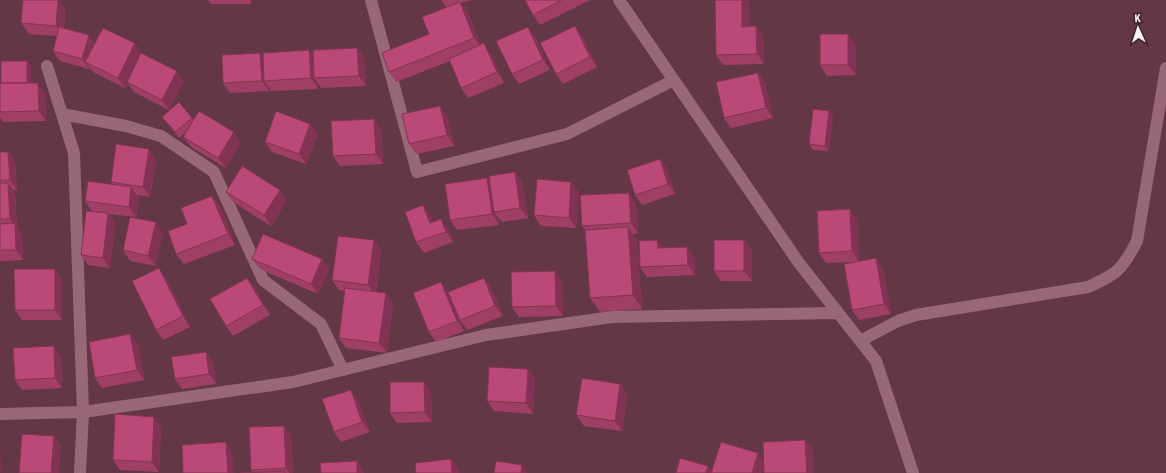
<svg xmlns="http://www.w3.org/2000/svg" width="1166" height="473" font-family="'Roboto Condensed',sans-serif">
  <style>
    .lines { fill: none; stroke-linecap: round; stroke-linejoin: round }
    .minor { stroke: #996878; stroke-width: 12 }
    .wall { fill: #a03f66 }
    .shaded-wall { fill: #823353 }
    .building { fill: #ba4977; stroke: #823353 }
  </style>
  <rect width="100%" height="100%" fill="#633746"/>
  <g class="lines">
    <path class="minor" d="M371 0 417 172 567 134 674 80
      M619 0 799 263 876 361 913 473
      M47 66 74 153 83 412 80 473
      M62 114 126 126 161 136 214 172 263 280 321 324 343 370
      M860 341 898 321 916 315 1088 287C1117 274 1122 270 1137 241L1166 68
      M0 414 83 412 293 382 486 335 612 317 838 313"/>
  </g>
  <path class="wall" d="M58 0 65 10 64 28 95 44 143 54 184 81 169 110 134 92 128 84 125 88 93 72 90 68 89 69 60 61 53 51 57 36 29 34 21 23Z
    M208 0H251V4H211Z
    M441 0H471L461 3 468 12 480 45 491 54 504 83 468 98 461 88 450 61 396 82 389 72 429 34 447 8Z
    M525 0H590L540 25 533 15Z
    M749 0V26H756L763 36 764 64 723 65 716 55Z
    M582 36 597 67 563 84 556 74Z
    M535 37 550 70 519 84 512 74Z
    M855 44 856 75 827 76 820 65Z
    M357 48 364 58 366 86 321 88 318 83V89L271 91 269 87V91L230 93 223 83 309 50 313 55Z
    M27 61 31 66V83L45 93 46 121 3 122 0 117V83H1Z
    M758 73 765 83 773 118 731 128 724 118Z
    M829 111 833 117 829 151 813 150 809 144Z
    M447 116 454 146 416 154 409 144Z
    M162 117 192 118 194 120 241 142 226 168 191 147 183 137 188 130 179 138Z
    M381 129 383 164 340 166 333 156Z
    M318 134 306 164 272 152 265 142Z
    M0 152H8L15 162 17 190H13L15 193 17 226 22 234 23 260 0 261Z
    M156 159 150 197 137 195 139 198 136 217 109 214 115 223 110 268 88 265 81 255 92 211 85 201 113 185 111 182Z
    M660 159 667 169 675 194 642 205 635 195Z
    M490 182H522L528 218 502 222 498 217 499 225 457 230 450 220Z
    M280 190 287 200 271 226 233 202 226 192Z
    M579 192 576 228 541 226 534 215Z
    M636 203 638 233 633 234 637 241 642 309 600 312 590 298 585 230 582 226Z
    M220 206 235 245 184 264 176 254 187 224Z
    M431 216 433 222 441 219 448 229 453 242 424 253 416 242Z
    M857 219 859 261 883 269 891 314 859 320 852 310 857 262 826 263 819 253Z
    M163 233 155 266 130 261 123 250Z
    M687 247 694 257 695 275 647 277 640 267 663 248Z
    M752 250V281H721L714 271Z
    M381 251 376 292 393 303 387 353 346 348 339 338 345 291 339 290 332 280Z
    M252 259H322L329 270 318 294 260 269Z
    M159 268 166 278 190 327 163 340 156 330Z
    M55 269 62 280V320H22L15 310Z
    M555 271 562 281 563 316 519 317 512 307Z
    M247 278 255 289 270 315 233 336 226 326Z
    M484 278 491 288 503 316 467 330 460 320 449 292 464 331 436 342 429 332 448 292Z
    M130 334 138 344 144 380 102 388 95 378Z
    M61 356 62 388 22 390 15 380Z
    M213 362 216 384 182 389 175 379Z
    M528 369 535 379 533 414 494 411 487 401Z
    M424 382 431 392 432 422 397 423 390 413Z
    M620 384 627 394 622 431 584 426 576 415Z
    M358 400 370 432 341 442 334 432Z
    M284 426 291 436 293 473H240L253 472 251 470Z
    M161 427 159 472 120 470 113 460Z"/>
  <path class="shaded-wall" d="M58 0 65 10 63 36 56 26Z
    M742 0H749L750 37 742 27Z
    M460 2 468 12 482 48 474 38Z
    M575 26 582 36 597 67 590 57Z
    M756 26 763 36 764 64 757 54Z
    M528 27 535 37 550 70 543 60Z
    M848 34 855 44 856 75 848 65Z
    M89 35 96 45 85 62 90 68 89 69 82 59Z
    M135 43 143 54 128 83 127 82 128 84 125 88 118 78Z
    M484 43 491 54 504 83 497 72Z
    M357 48 364 58 366 86 359 76Z
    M309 50 317 60 314 78 318 83V89L311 78Z
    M260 53 267 63 264 81 269 87V91L262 81Z
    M27 61 31 66V91L27 85Z
    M177 71 184 81 169 110 162 100Z
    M758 73 765 83 773 118 766 108Z
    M38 83 45 93 46 121 39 111Z
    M440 106 447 116 454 146 447 135Z
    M829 111 833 117 829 151 825 146Z
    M374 119 381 129 383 164 376 154Z
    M310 124 318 134 306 164 299 154Z
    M234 132 241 142 226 168 218 158Z
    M149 149 156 159 150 197 143 187Z
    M8 152 15 162 17 190 10 180Z
    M660 159 667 169 675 194 668 184Z
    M515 172 522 182 528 218 520 208Z
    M487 178 494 189V212L498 217 499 225 492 214Z
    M571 182 579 192 576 228 569 218Z
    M8 183 15 193 17 226 22 234 23 260 16 250 15 226 10 219Z
    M131 187 139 198 136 217 129 207Z
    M280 190 287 200 271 226 264 215Z
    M629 193 636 203 638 233 631 223Z
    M212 196 220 206 235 245 228 234Z
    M423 205 431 216 437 233 430 223Z
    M850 209 857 219 859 262 852 251Z
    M108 213 115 223 110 268 103 258Z
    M441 219 448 229 453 242 446 232Z
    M156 222 163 233 155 266 148 256Z
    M628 227 637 241 642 309 633 295Z
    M374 240 381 251 375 295 368 285Z
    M657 240 665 250 658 248Z
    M744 240 752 250V281L744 271Z
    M687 247 694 257 695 275 688 265Z
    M876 258 883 269 891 314 884 304Z
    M322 259 329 270 318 294 311 284Z
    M159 268 166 278 190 327 183 316Z
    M55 269 62 280V320L55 310Z
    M555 271 562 281 563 316 556 306Z
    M247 278 255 289 270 315 263 305Z
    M484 278 491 288 503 316 495 306Z
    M441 282 448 292 464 331 457 321Z
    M386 293 393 303 387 353 379 343Z
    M130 334 138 344 144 380 137 370Z
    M54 346 61 356 62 388 55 378Z
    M206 352 213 362 216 384 209 374Z
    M528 369 535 379 533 414 526 403Z
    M424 382 431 392 432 422 425 412Z
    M620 384 627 394 622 431 615 421Z
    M351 390 358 400 370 432 362 422Z
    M154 417 161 427 159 472 152 462Z
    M284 426 291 436 293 473H289L286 468Z
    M0 433V434L1 473 0 472Z
    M54 436 61 446 59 473H51Z
    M805 440 813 450 814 473H807Z
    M226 442 233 453 234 473H228Z
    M758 453 765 464 762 473H752Z
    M451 459 459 470V473H452Z
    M357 461 364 472V473H357Z
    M522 465 527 473H521Z
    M708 466 713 473H706Z"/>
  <path class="building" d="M23 0H58L56 26 21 23Z
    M525 0H562L533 15Z
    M715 0H742V27L756 26 757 54 716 55Z
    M460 2 474 38 389 72 382 53 429 34 422 17Z
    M575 26 590 57 556 74 540 43Z
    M59 27 89 35 82 59 53 51Z
    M528 27 543 60 512 74 496 41Z
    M103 28 135 43 118 78 85 62Z
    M820 34H848V65H820Z
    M484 43 497 72 461 88 449 59Z
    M357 48 359 76 314 78 313 50Z
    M309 50 311 78 264 81 263 53Z
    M141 53 177 71 162 100 127 82Z
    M260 53 262 81 223 83 222 55Z
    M1 61H27V83H1Z
    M758 73 766 108 724 118 716 82Z
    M0 83H38L39 111 0 112Z
    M179 102 192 118 175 132 162 117Z
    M440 106 447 135 409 144 402 114Z
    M813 109 829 111 825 146 809 144Z
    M199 111 234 132 218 158 183 137Z
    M276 111 310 124 299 154 265 142Z
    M374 119 376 154 333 156 331 121Z
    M116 144 149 149 143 187 111 182Z
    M0 152H8L10 180H0Z
    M660 159 668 184 635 195 627 170Z
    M242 166 280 190 264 215 226 192Z
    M515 172 520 208 494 212 489 176Z
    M487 178 492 214 450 220 445 184Z
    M537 179 571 182 569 218 534 215Z
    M88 181 131 187 129 207 85 201Z
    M0 183H8L10 219H0Z
    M629 193 631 223 582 226 580 195Z
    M212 196 228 234 176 254 168 231 187 224 181 208Z
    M423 205 430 223 441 219 446 232 416 242 405 212Z
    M850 209 852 251 819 253 817 211Z
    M86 211 108 213 103 258 81 255Z
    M130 217 156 222 148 256 123 250Z
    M15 223 16 250H0V224Z
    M628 227 633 295 590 298 585 230Z
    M263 234 322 259 311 284 252 259Z
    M338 236 374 240 368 285 332 280Z
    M657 240 658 248 687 247 688 265 640 267 639 241Z
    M714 240H744V271H714Z
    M876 258 884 304 852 310 844 264Z
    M159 268 183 316 156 330 132 281Z
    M14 269H55V310H15Z
    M555 271 556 306 512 307 511 272Z
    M247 278 263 305 226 326 210 299Z
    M484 278 495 306 460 320 448 292Z
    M441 282 457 321 429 332 413 293Z
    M345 288 386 293 379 343 339 338Z
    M130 334 137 370 95 378 89 342Z
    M54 346 55 378 15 380 13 348Z
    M206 352 209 374 175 379 171 357Z
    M489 367 528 369 526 403 487 401Z
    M582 378 620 384 615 421 576 415Z
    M390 382H424L425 412 390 413Z
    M351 390 362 422 334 432 322 399Z
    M115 414 154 417 152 462 113 460Z
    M284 426 286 468 251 470 249 427Z
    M22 434 54 436 51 473H19Z
    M805 440 807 473H764L763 442Z
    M226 442 228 473H183L182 445Z
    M721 442 758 453 752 473H711Z
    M680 458 708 466 706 473H676Z
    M451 459 452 473H416L415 463Z
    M357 461V473H321L320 463Z
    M496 461 522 465 521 473H494Z
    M285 471V473H240Z"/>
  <g transform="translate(1138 28) rotate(357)" stroke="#3a262d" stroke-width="3" paint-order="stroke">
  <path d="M0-3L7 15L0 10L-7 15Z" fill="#fcf1f4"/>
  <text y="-6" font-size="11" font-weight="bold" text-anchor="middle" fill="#fcf1f4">K</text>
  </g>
</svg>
